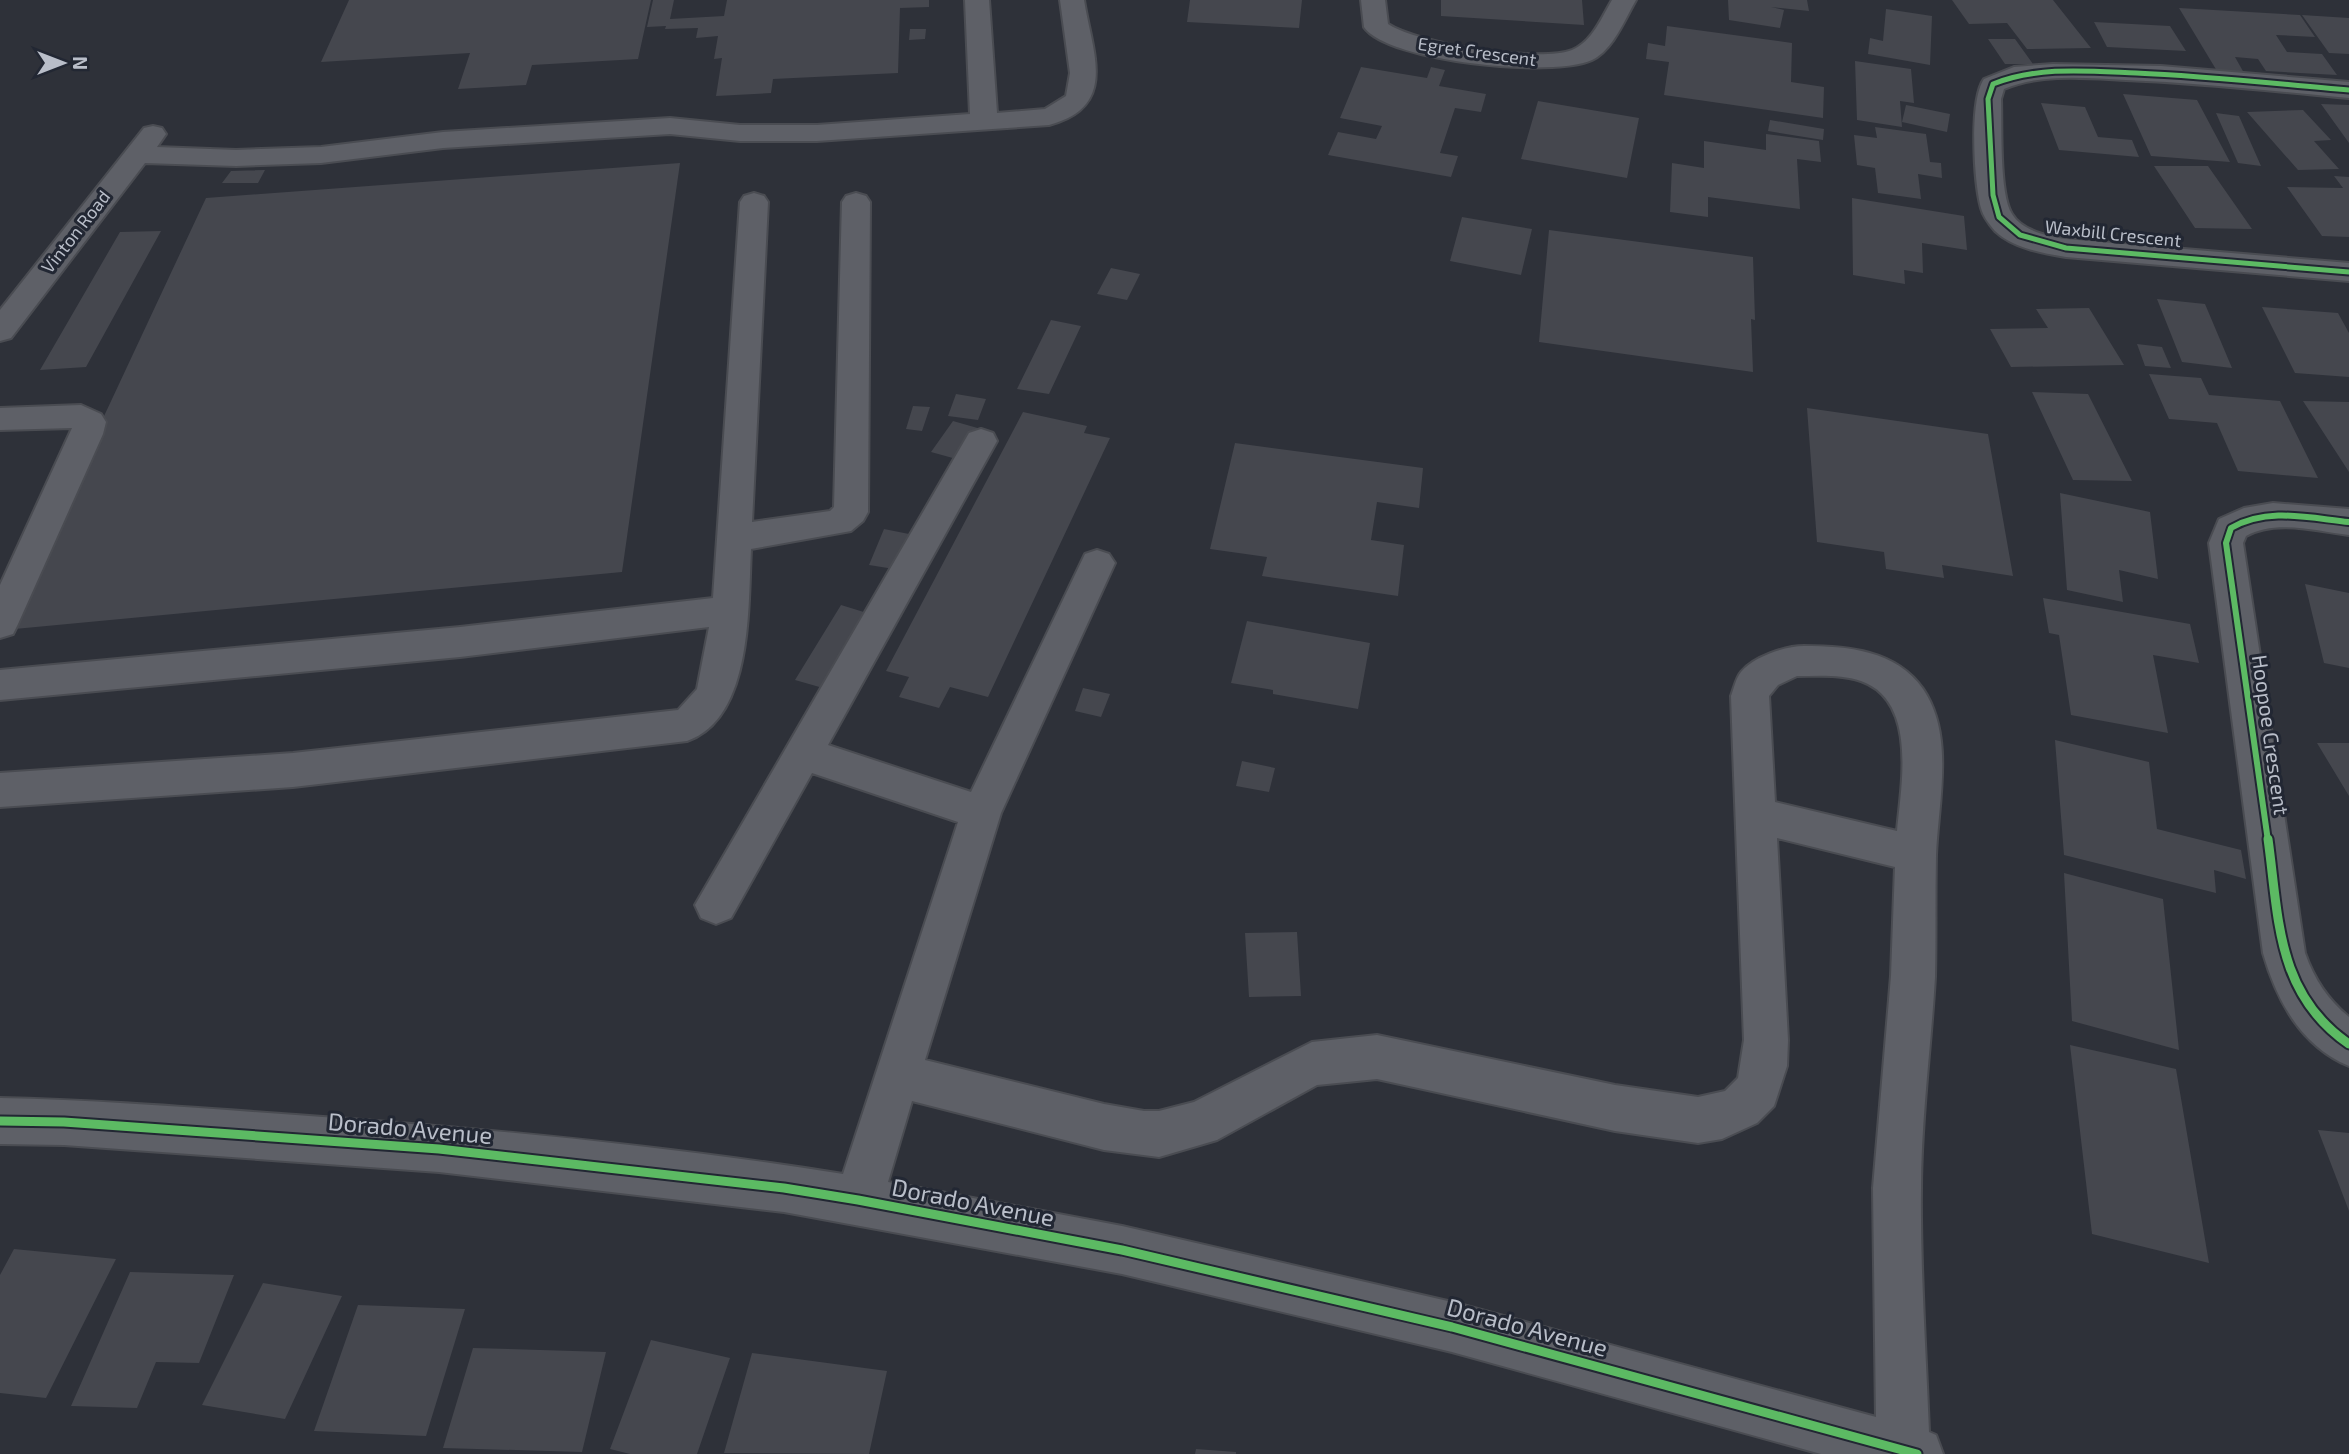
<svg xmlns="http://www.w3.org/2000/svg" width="2349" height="1454" font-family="'Exo 2',sans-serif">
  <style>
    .building { fill: #45474e }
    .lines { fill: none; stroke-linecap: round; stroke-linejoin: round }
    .minor-casing { stroke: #4a4c52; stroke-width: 4 }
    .minor { fill: #5e6067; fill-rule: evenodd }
    .cycleway-far2-casing { stroke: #222733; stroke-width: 9 }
    .cycleway-far1-casing { stroke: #222733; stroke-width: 10 }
    .cycleway-casing { stroke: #222733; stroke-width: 13 }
    .cycleway-far2 { stroke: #5cba63; stroke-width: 5 }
    .cycleway-far1 { stroke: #5cba63; stroke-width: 6 }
    .cycleway { stroke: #5cba63; stroke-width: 9 }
    .labels { text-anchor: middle; stroke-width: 6; stroke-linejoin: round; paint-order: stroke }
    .far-street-label { font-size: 18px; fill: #b9bec9; stroke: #222733 }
    .street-label { font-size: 21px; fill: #b9bec9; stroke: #222733 }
    .near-street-label { font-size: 24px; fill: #b9bec9; stroke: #222733 }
  </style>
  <rect width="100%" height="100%" fill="#2e3139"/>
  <path class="building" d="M349 0H651L638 59 532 65 526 85 458 89 470 53 321 62Z
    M653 0H674L670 19 724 16 727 0H929V7L900 8 898 73 773 79 771 93 716 96 722 58 714 59 718 36 696 38 698 28 665 29 666 26 647 27Z
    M1190 0H1302L1299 28 1187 22Z
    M1441 0H1582L1584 25 1441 16Z
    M1728 0H1807L1809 11 1771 7 1784 10 1780 28 1729 20Z
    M1952 0H2053L2091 48 2027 49 2007 23 1969 24Z
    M2179 8 2300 15 2315 37 2276 35 2287 52 2322 54 2337 75 2266 71 2258 59 2235 57 2244 73 2217 71Z
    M1886 9 1932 16 1930 65 1868 54 1870 38 1883 41Z
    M2302 15 2349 18V54L2329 53Z
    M2094 22 2170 26 2186 51 2107 47Z
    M1667 26 1792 43 1791 82 1824 87 1823 118 1664 95 1669 62 1646 59 1648 43 1665 46Z
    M910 29H926L925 39 909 40Z
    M1988 39H2015L2033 64H2005Z
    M1855 61 1911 69 1914 103 1900 101 1902 127 1857 120Z
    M1361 67 1427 78 1431 67 1445 70 1439 86 1486 94 1481 112 1455 108 1440 153 1458 156 1451 177 1328 155 1338 132 1376 139 1382 126 1340 118Z
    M2123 94 2197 100 2230 162 2151 156Z
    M1538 101 1639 118 1627 178 1521 159Z
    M2041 103 2085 107 2098 137 2132 140 2139 157 2059 150Z
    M2321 104 2349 105V143Z
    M1906 105 1950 114 1947 132 1902 122Z
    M2303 110 2331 140 2314 141 2339 169 2298 170 2247 112Z
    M2216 113 2239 116 2261 166 2238 163Z
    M1770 120 1824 129 1823 140 1768 131Z
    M1875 127 1926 134 1930 162 1941 163 1942 178 1918 174 1921 199 1878 193 1875 168 1857 165 1854 135 1877 138Z
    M1766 134 1819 141 1821 162 1797 159 1800 209 1708 197V217L1670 212 1672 163 1704 168V141L1766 150Z
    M680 163 622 572 4 630 206 198Z
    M2154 166H2208L2252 229 2195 228Z
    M265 170 258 183H222L231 171Z
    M2334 176 2349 177V237L2322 236 2287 187 2343 188Z
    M1852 198 1964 216 1967 250 1922 243 1923 273 1904 270 1905 284 1853 275Z
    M1462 217 1532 229 1521 275 1450 261Z
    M1549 230 1753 257 1755 320 1751 319 1753 372 1539 342Z
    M161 231 86 367 40 370 120 232Z
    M1111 268 1140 274 1127 300 1097 294Z
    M2157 299 2205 304 2232 368 2182 362Z
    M2262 307 2338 313 2349 333V377L2295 373Z
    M2089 308 2124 365 2011 367 1990 329 2048 328 2036 309Z
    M1051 320 1081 326 1049 394 1017 389Z
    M2137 344 2162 347 2171 368 2145 366Z
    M2149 374 2201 378 2209 395 2280 401 2318 478 2238 471 2217 423 2169 419Z
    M2032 392 2088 394 2132 481 2073 480Z
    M956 394 986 399 978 420 948 416Z
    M2303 401 2349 402V472Z
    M913 406 930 407 922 431 906 429Z
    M1807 408 1988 434 2013 576 1942 565 1944 578 1886 569 1884 552 1817 542Z
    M1023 412 1087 426 1084 433 1110 438 988 697 950 687 939 708 899 697 909 677 886 671Z
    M953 421 981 429 960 460 931 452Z
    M1235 443 1423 468 1419 508 1377 502 1371 540 1404 545 1398 596 1262 576 1267 557 1210 549Z
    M2060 493 2150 512 2158 579 2119 570 2123 602 2067 590Z
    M884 529 909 534 894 569 869 565Z
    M2305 584 2349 593V668L2324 663Z
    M2043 598 2190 624 2199 663 2153 655 2168 733 2071 715 2059 635 2049 633Z
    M841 605 867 613 823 688 795 680Z
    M1247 621 1370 643 1358 709 1273 694V690L1231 683Z
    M1083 688 1110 694 1101 717 1075 711Z
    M2055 740 2149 762 2157 829 2241 850 2246 879 2214 870 2216 893 2064 855Z
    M2317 743H2349V796Z
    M1242 761 1275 768 1269 792 1236 786Z
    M2064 873 2163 899 2179 1050 2072 1021Z
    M1297 932 1301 996 1249 997 1245 933Z
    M2070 1045 2176 1069 2209 1263 2092 1234Z
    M2318 1130 2349 1133V1211Z
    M14 1249 116 1259 46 1398 0 1393V1275Z
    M130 1272 234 1275 199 1363 156 1362 137 1408 71 1406Z
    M263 1283 342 1296 285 1419 202 1405Z
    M358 1305 465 1309 426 1436 314 1431Z
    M651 1340 730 1358 697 1454H630L610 1449Z
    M473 1348 606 1352 582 1452 443 1448Z
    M752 1353 887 1371 869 1454 724 1453Z
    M1196 1449 1236 1452V1454H1195Z"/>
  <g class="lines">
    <defs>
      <path id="minor" d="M965 0H989L997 113 1045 109 1066 96 1070 73 1060 0H1084C1092 52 1119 107 1049 125L817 141H740L670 134 443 148 321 163 236 166 145 163 11 338 0 341V310L144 128 153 126 162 128 166 134 157 147 236 150 321 147 443 132 670 118 740 125H817L970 114Z
        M1361 0H1385L1388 24C1418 44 1539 63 1572 50 1592 42 1602 17 1612 0H1636C1625 19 1613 50 1592 60 1554 78 1388 62 1364 27Z
        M2053 64 2161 66 2349 82V98C2275 91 2200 83 2126 80 2087 78 2041 73 2004 89L2001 99C2002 125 1999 194 2012 214 2022 231 2048 236 2066 239L2349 263V281L2066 257C2042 253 2013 248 1995 231 1989 224 1983 216 1981 208 1974 182 1969 100 1984 79L2014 67Z
        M754 193 764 196 768 202 752 522 830 511 834 507 842 202 846 196 856 193 866 196 870 202 868 512 863 521 851 531 751 549C748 606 753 718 687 741L293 787 0 807V773L293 753 678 710 697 689 709 627 460 657 0 700V670L460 627 713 598 740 202 744 196Z
        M81 405 101 414 106 422 103 434 18 624 13 634 0 638V585L72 428 0 430V408Z
        M981 429 993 433 997 441 828 745 971 792 1085 554 1097 550 1109 554 1115 563 1001 813 925 1060 1104 1104 1144 1111H1159L1194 1102 1312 1042 1377 1035 1615 1085 1698 1097 1725 1091 1738 1078 1744 1040 1731 696C1734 688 1736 678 1741 672 1753 657 1785 646 1804 646 1847 646 1896 650 1923 689 1955 736 1938 803 1936 855 1935 896 1936 937 1935 977 1931 1048 1921 1118 1921 1189 1920 1270 1926 1352 1929 1432L1936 1435 1943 1454H1821L1452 1352 1122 1274 784 1212 439 1172 64 1145 0 1144V1098C99 1100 197 1108 296 1115 478 1128 662 1145 843 1174L958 822 812 773 731 918 716 924 701 918 695 905 969 433ZM1797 676C1818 676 1841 674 1861 681 1918 701 1901 786 1897 831L1775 802 1769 696 1778 685ZM1777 838 1895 867 1891 976 1873 1188 1876 1417 1452 1302 1122 1226 888 1182 912 1101 1104 1150 1159 1157 1217 1140 1317 1085 1377 1079 1615 1131 1698 1143 1722 1139 1757 1123 1774 1106 1787 1066 1788 1040Z
        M2273 503 2349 509V535C2317 531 2275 519 2246 536L2243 543 2305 953C2314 979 2328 1000 2349 1017V1066C2301 1046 2277 1001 2263 953L2209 543 2219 519 2244 508Z"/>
    </defs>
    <use href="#minor" class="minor-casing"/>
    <use href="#minor" class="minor"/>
    <defs>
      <path id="cycleway-far2" d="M2349 90C2278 84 2207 76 2136 73 2088 71 2037 66 1993 84L1988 99 1993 195 1999 217 2020 235 2066 248 2349 272"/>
      <path id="cycleway-far1" d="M2268 841 2226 543 2231 528C2268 507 2309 518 2349 522"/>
      <path id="cycleway" d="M2268 839C2279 918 2276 994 2349 1044
        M0 1121 64 1122 439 1149 784 1188 858 1200 1122 1250 1452 1327 1917 1454"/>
    </defs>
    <use href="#cycleway-far2" class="cycleway-far2-casing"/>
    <use href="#cycleway-far1" class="cycleway-far1-casing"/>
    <use href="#cycleway" class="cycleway-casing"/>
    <use href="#cycleway-far2" class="cycleway-far2"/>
    <use href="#cycleway-far1" class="cycleway-far1"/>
    <use href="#cycleway" class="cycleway"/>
  </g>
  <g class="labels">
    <g class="far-street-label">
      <text transform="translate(1477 52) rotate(8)" y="6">Egret Crescent</text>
      <text transform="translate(76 232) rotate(-52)" y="6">Vinton Road</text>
      <text transform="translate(2113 234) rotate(6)" y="6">Waxbill Crescent</text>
    </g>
    <g class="street-label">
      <text transform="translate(2270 735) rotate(82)" y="7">Hoopoe Crescent</text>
    </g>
    <g class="near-street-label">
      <text transform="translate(410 1129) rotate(5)" y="8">Dorado Avenue</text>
      <text transform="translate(973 1203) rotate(11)" y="8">Dorado Avenue</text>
      <text transform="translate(1527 1328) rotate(15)" y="8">Dorado Avenue</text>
    </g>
  </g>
  <g transform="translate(63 63) rotate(90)" stroke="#222733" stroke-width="5" paint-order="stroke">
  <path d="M0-5L12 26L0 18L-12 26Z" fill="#b9bec9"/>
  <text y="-10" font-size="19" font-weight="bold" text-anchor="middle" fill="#b9bec9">N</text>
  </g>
</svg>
